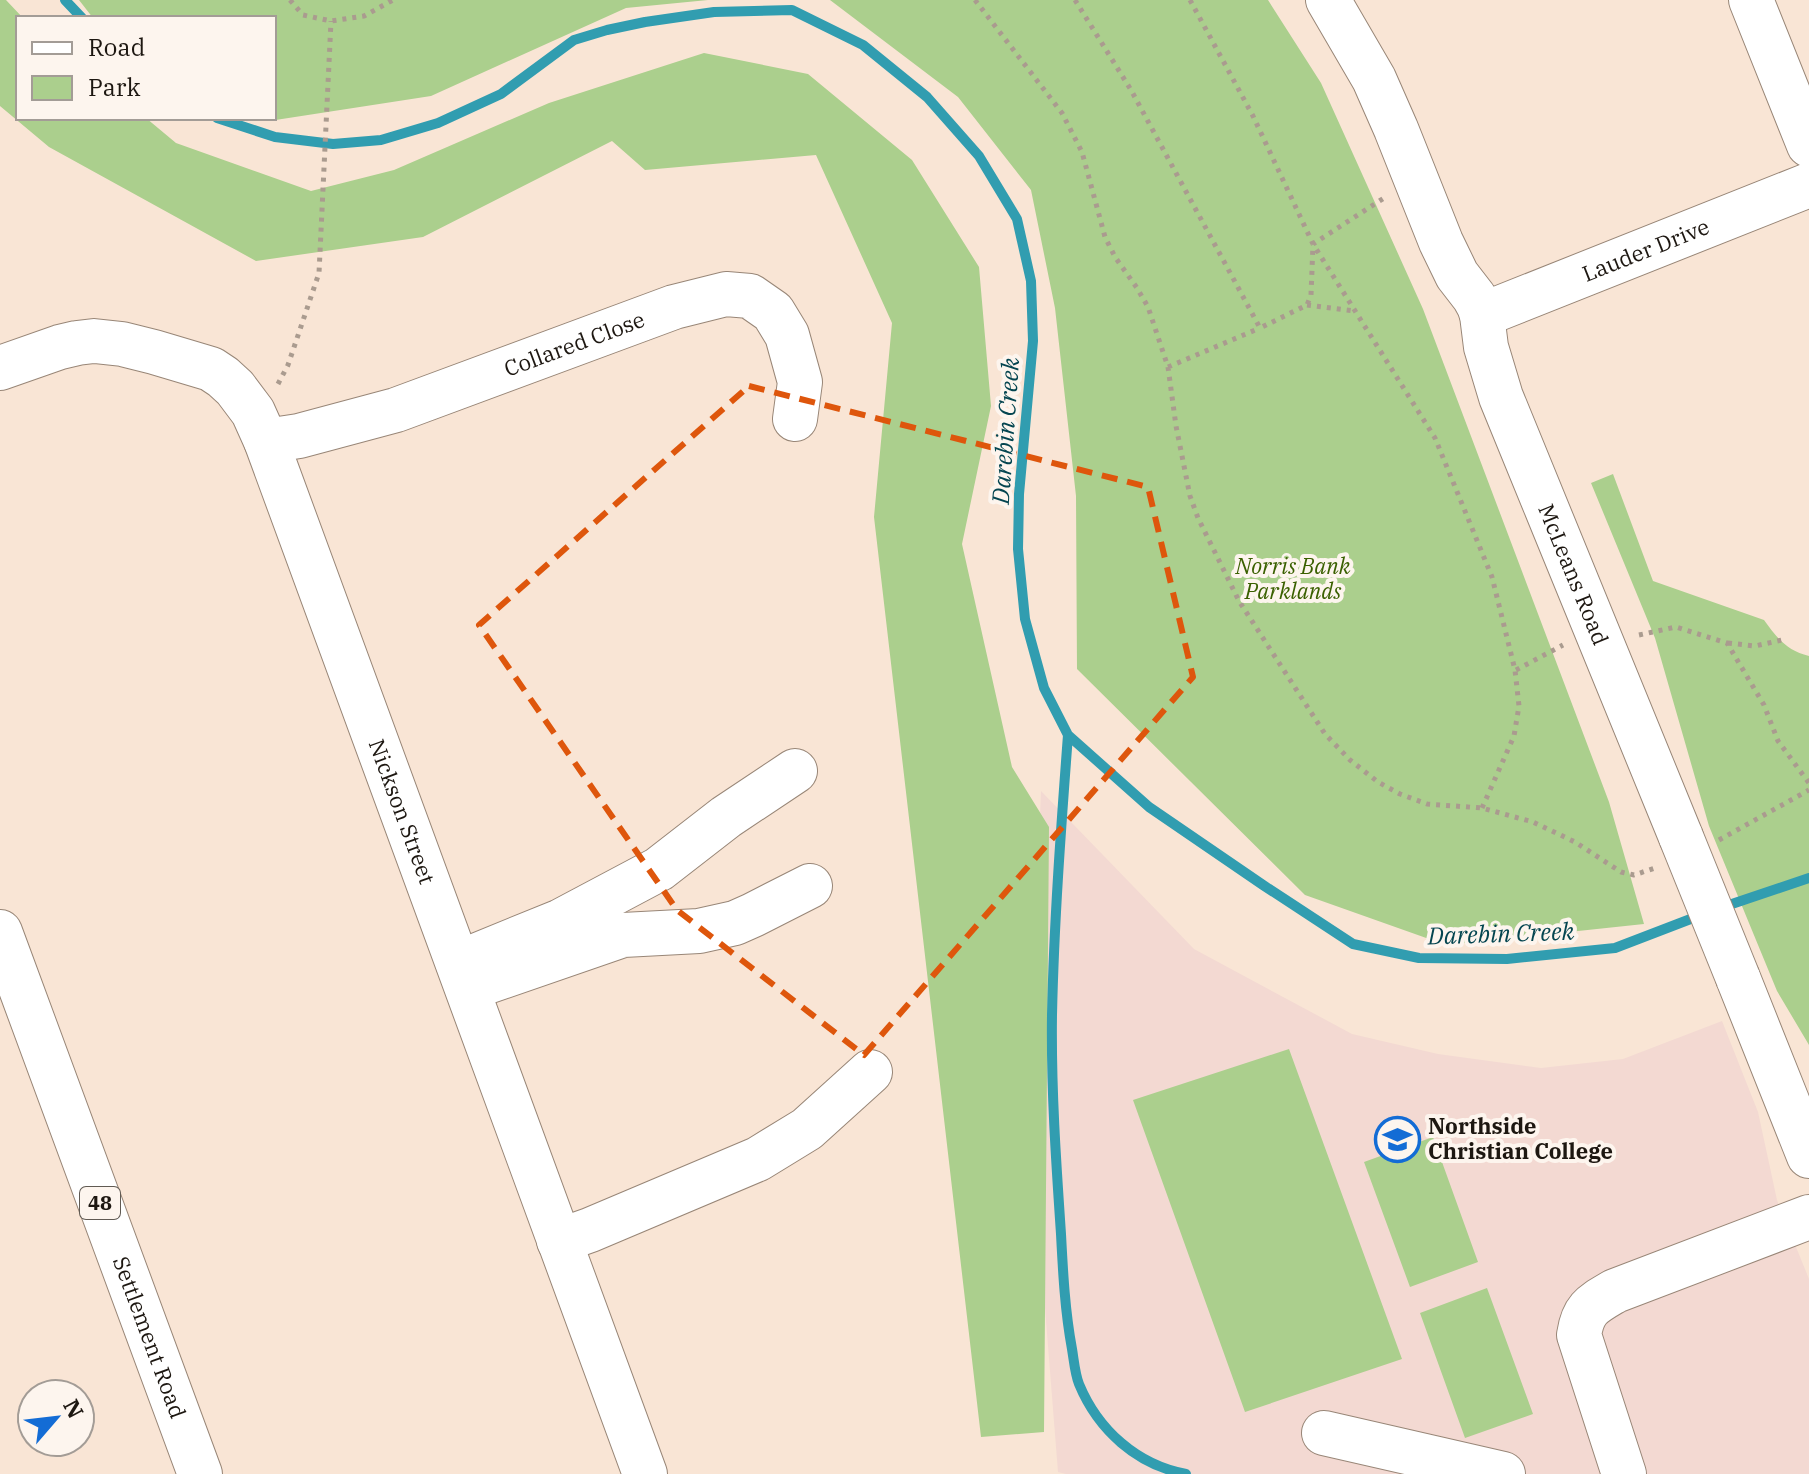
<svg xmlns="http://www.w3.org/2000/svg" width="1809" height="1474" font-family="'IBM Plex Serif',serif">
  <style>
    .education { fill: #f3d9d2 }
    .green { fill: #abcf8d }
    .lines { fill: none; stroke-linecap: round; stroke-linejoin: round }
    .stream { stroke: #319db0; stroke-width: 10 }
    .minor-casing { stroke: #988677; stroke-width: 46 }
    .major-casing { stroke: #988677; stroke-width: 46 }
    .path { stroke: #aa9b8f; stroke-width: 5; stroke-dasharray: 4 6; stroke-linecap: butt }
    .minor { stroke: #fff; stroke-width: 44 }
    .major { stroke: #fff; stroke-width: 44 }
    .minor-bridge-casing { stroke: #988677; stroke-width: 46; stroke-linecap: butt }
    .minor-bridge { stroke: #fff; stroke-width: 44 }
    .marked { fill: none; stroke: #de560c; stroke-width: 6; stroke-dasharray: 16 10; stroke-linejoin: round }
    .labels { text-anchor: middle; stroke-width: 8; stroke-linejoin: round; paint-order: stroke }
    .shield { fill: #fdf5ee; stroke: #605a53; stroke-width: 2 }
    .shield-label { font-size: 20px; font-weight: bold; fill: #1d1711 }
    .street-label { font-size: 22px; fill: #1d1711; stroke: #fdf5ee }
    .park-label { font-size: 22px; font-style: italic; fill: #3a6000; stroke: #fdf5ee }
    .poi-label { font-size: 22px; font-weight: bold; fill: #1d1711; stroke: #fdf5ee; text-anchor: start }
    .water-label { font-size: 24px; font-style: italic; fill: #044550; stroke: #fdf5ee }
  </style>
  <rect width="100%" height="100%" fill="#f9e5d5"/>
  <path class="education" d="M1041 791 1194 949 1352 1034 1438 1054 1541 1068 1623 1059 1722 1021 1758 1112 1777 1200 1809 1279V1474H1066L1058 1472 1029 1106Z"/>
  <path class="green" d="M0 0H6L23 18H18V118H146L176 143 311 191 394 170 549 103 704 53 808 74 912 160 979 267 991 406 962 544 1012 767 1049 827 1044 1432 981 1437 874 517 892 323 816 155 645 170 612 141 423 237 256 261 49 147 0 106Z
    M79 0H708L626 8 431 96 269 121 263 118H274V18H93Z
    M830 0H1268L1321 83 1423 309 1609 802 1644 924 1446 945 1305 895 1077 669 1076 496 1055 308 1031 190 958 97Z
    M1613 474 1653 581 1764 620C1777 638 1787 651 1809 656V1045L1777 991 1709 826 1655 638 1591 483Z
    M1289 1049 1402 1359 1245 1412 1133 1100Z
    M1433 1137 1478 1262 1410 1287 1364 1162Z
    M1487 1288 1533 1414 1465 1438 1420 1313Z"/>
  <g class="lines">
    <path class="stream" d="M65 0 82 18
      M217 118 275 137 333 144 381 140 438 123 501 94 574 40 607 30 645 22 714 12 792 10 863 45 927 97 979 156 1017 219 1031 281 1033 341 1019 494 1018 549 1025 619 1044 688 1068 735 1149 807 1263 885 1353 944 1419 958 1507 959 1615 948 1701 915
      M1068 735C1061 828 1054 922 1052 1015 1051 1088 1056 1161 1061 1234 1063 1273 1065 1311 1072 1349 1074 1361 1075 1374 1079 1384 1098 1430 1137 1465 1186 1474
      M1720 908 1809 878"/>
    <defs>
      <g id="minor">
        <path id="s1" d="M1328 0 1374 79 1396 129 1441 242 1457 275 1474 297 1479 306 1482 315 1486 347 1501 397 1681 837"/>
        <path d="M1751 0 1809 145"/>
        <path id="s2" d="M1482 315 1809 185"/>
        <path id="s3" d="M0 368 60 347 77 343 94 341 122 344 154 352 211 369 223 377 235 388 253 412 266 441 645 1474"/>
        <path id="s4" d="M266 441 299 436 396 410 674 307 726 294 750 296 773 312 787 335 800 382 795 419"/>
        <path d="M458 963 561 921 659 869 726 817 795 771"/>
        <path d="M1738 978 1809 1156"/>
        <path d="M481 984 623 935 699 931 735 923 753 915 810 886"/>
        <path d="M559 1241 590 1230 758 1159 807 1129 870 1072"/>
        <path d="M1324 1433 1503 1474"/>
        <path d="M1624 1474 1579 1335C1583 1308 1593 1304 1615 1291L1809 1217"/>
      </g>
      <g id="major">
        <path id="s5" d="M0 932 200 1474"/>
      </g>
    </defs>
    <use href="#minor" class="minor-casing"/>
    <use href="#major" class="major-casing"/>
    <path class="path" d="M290 0 303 15 331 21 364 16 393 0
      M975 0 1062 113 1082 152 1105 237 1115 257 1137 288 1148 307 1168 367 1176 426 1190 496 1198 518 1239 601 1325 734 1350 760 1378 782 1400 794 1427 804 1482 808 1533 822 1575 842 1621 872 1634 875 1655 868
      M1075 0 1131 90 1260 328 1307 305 1311 295 1313 244 1384 198
      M1190 0 1253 116 1313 244 1435 438 1492 577 1515 670 1519 706 1514 736 1482 808
      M1307 305 1354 311
      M1168 367 1260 328
      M278 384 288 365 319 273 331 21
      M1639 635 1676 627 1727 643 1764 705 1778 741 1809 783
      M1728 643 1755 646 1782 640
      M1516 670 1563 645
      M1719 840 1809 790"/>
    <use href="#minor" class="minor"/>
    <use href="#major" class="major"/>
    <defs>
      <path id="minor-bridge" d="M1681 837 1738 978"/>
    </defs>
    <use href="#minor-bridge" class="minor-bridge-casing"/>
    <use href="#minor-bridge" class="minor-bridge"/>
  </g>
  <path class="marked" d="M749 386 1148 487 1193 677 864 1055 677 910 479 625Z"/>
  <defs>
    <symbol id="school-ring" viewBox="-11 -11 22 22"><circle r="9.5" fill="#fdf5ee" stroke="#136cd5" stroke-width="1.5"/><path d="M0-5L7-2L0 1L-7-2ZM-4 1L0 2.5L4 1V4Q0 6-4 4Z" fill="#136cd5"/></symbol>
  </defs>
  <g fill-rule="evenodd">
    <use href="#school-ring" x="1372" y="1114" width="51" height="51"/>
  </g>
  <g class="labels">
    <rect class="shield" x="80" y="1187" width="40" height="32" rx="6"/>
    <g class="shield-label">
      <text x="100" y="1210">48</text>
    </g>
    <g class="street-label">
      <text dy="8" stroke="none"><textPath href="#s2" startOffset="176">Lauder Drive</textPath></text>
      <text dy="8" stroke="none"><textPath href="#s4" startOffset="324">Collared Close</textPath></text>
      <text dy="8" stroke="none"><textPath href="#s1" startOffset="628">McLeans Road</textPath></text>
      <text dy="8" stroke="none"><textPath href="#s3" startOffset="706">Nickson Street</textPath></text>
      <text dy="8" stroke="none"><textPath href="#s5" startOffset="432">Settlement Road</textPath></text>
    </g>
    <g class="park-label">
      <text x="1293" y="574">Norris Bank<tspan x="1293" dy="25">Parklands</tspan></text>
    </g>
    <g class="poi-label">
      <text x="1428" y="1134">Northside<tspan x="1428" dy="25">Christian College</tspan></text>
    </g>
    <g class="water-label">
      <text transform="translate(1006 431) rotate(-86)" y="8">Darebin Creek</text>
      <text transform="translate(1501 934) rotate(-2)" y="8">Darebin Creek</text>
    </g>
  </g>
  <rect x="16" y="16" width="260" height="104" fill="#fdf5ee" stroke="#a39c96" stroke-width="2"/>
  <rect x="32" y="42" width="40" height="12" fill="#ffffff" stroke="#a39c96" stroke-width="2"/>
  <text x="88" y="56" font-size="24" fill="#1d1711">Road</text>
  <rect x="32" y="76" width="40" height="24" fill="#abcf8d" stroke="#a39c96" stroke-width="2"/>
  <text x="88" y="96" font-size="24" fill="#1d1711">Park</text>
  <g transform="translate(56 1418) rotate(62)"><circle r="38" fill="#fdf5ee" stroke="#a39c96" stroke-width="2"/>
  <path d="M0-6L14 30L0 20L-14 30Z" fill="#136cd5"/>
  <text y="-12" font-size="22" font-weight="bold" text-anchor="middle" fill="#1d1711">N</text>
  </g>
</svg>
